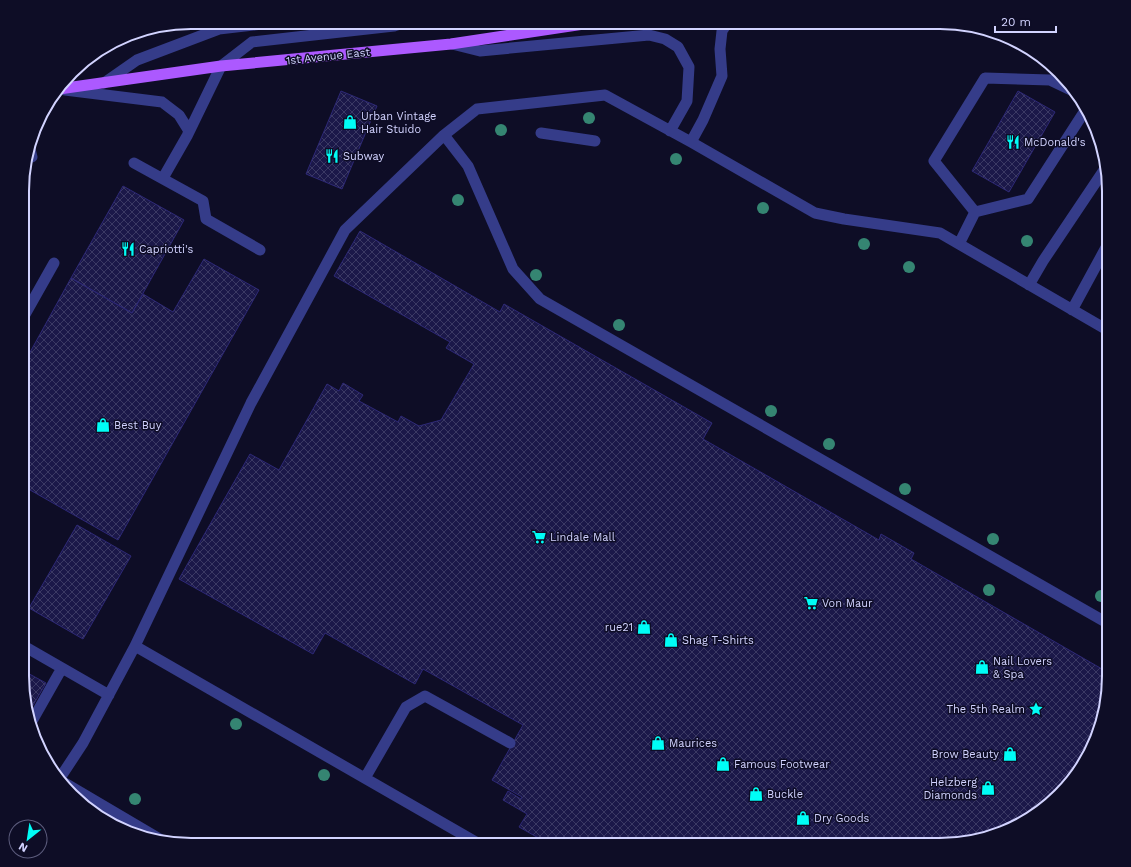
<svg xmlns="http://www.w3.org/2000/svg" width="1131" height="867" font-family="'Work Sans',sans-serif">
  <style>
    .building { fill: url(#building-cross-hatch); stroke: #2d2876 }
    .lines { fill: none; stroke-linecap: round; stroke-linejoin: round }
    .service { stroke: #353c89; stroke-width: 11 }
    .primary { stroke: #ac59ff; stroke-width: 11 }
    .tree { fill: #358572 }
    .labels { text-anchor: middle; stroke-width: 3; stroke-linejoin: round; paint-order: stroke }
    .street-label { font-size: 11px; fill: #d2d3ff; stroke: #0e0d26 }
    .poi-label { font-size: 11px; fill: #d2d3ff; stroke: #0e0d26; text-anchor: start }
    .rim { fill: none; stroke: #d2d3ff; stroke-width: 2 }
  </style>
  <defs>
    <pattern id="building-cross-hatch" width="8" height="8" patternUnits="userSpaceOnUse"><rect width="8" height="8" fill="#1b1849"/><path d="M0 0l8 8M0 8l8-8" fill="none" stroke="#3b3964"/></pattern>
  </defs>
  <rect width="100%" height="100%" fill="#0e0d26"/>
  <path class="building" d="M341 91 377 106 342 189 306 174Z
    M1018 91 1055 112 1009 192 972 171Z
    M123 186 184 220 132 313 71 278Z
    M360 231 500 312 504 304 712 423 703 439 879 540 881 534 914 553 911 559 1109 673V687L1096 741 1067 787 1015 828 940 845H551L519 827 527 814 503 800 508 791 521 799 522 797 492 780 523 725 423 669 415 684 325 633 313 654 179 579 250 454 279 470 327 384 339 391 343 383 363 395 359 401 398 422 401 416 419 426 441 420 474 364 446 348 450 342 334 276Z
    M204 259 259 290 118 540 23 486V365L71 278 132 313 143 294 173 312Z
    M77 525 131 556 83 639 29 608Z
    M22 670 46 683 29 712 22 687Z"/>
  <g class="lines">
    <path class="service" d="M452 44 480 51 649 35 665 39 678 47 689 67 687 101 670 131
      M104 83 137 60 219 29 281 22
      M65 90 162 102 179 115 189 131
      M541 133 595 141
      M691 142 703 120 722 76 720 49 722 31 728 22
      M30 149 32 157
      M134 163 203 201 206 219 260 250
      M163 178 187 136 221 66 252 42 394 26 406 22
      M975 212 934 161 985 78 1050 80 1071 90
      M959 244 975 212 1028 199 1086 109
      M1029 285 1043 261 1104 170
      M1072 310 1109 242
      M23 318 54 263
      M1109 624 540 299 513 269 468 166 444 135 477 109 605 95 691 142 815 213 844 219 940 233 1109 331
      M22 645 109 695
      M135 646 481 845
      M32 721 62 668
      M60 778 83 743 135 646 251 403 345 230 444 135
      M365 778 406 707 425 696 510 743
      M63 782 163 841"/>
    <path class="primary" d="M59 89 221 66 451 44 597 22"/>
  </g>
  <g class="tree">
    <circle cx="589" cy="118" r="6"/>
    <circle cx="501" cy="130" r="6"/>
    <circle cx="676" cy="159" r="6"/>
    <circle cx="458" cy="200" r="6"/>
    <circle cx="763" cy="208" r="6"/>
    <circle cx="1027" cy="241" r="6"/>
    <circle cx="864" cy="244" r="6"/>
    <circle cx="909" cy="267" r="6"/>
    <circle cx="536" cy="275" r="6"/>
    <circle cx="619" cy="325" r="6"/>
    <circle cx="771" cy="411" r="6"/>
    <circle cx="829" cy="444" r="6"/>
    <circle cx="905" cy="489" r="6"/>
    <circle cx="993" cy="539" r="6"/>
    <circle cx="989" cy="590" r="6"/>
    <circle cx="1101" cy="596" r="6"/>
    <circle cx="236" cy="724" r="6"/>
    <circle cx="324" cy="775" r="6"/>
    <circle cx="135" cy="799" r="6"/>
  </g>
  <defs>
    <symbol id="shop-bare" viewBox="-9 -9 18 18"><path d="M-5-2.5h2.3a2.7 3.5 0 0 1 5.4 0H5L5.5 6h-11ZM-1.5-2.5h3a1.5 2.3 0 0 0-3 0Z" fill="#00fdf6" stroke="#0e0d26" stroke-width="2.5" paint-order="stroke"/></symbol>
    <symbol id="restaurant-bare" viewBox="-9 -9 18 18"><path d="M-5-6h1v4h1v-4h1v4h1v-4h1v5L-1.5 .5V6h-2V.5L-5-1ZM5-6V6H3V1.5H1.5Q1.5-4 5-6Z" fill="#00fdf6" stroke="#0e0d26" stroke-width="2.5" paint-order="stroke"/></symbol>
    <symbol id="supermarket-bare" viewBox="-9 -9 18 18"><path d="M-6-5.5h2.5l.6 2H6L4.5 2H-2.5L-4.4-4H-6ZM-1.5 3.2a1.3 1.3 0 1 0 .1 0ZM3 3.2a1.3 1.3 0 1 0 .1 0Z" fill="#00fdf6" stroke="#0e0d26" stroke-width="2.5" paint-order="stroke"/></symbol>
    <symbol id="sight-bare" viewBox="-9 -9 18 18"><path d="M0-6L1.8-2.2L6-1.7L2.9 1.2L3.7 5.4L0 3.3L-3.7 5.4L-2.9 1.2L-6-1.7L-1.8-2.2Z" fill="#00fdf6" stroke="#0e0d26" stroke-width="2.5" paint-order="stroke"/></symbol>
  </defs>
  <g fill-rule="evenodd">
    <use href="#shop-bare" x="340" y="112" width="20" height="20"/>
    <use href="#restaurant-bare" x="1003" y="132" width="20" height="20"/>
    <use href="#restaurant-bare" x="322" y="146" width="20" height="20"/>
    <use href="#restaurant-bare" x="118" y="239" width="20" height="20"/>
    <use href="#shop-bare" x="93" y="415" width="20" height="20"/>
    <use href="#supermarket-bare" x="529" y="527" width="20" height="20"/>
    <use href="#supermarket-bare" x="801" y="593" width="20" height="20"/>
    <use href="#shop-bare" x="634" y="617" width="20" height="20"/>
    <use href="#shop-bare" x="661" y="630" width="20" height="20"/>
    <use href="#shop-bare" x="972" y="657" width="20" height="20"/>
    <use href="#sight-bare" x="1026" y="699" width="20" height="20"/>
    <use href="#shop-bare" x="648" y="733" width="20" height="20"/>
    <use href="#shop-bare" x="1000" y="744" width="20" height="20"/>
    <use href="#shop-bare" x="713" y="754" width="20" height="20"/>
    <use href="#shop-bare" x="978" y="778" width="20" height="20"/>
    <use href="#shop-bare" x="746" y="784" width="20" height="20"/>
    <use href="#shop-bare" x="793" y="808" width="20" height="20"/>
  </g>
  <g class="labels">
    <g class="street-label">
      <text transform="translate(328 56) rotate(-6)" y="4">1st Avenue East</text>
    </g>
    <g class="poi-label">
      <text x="361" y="120">Urban Vintage<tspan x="361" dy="13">Hair Stuido</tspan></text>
      <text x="1024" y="146">McDonald's</text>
      <text x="343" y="160">Subway</text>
      <text x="139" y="253">Capriotti's</text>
      <text x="114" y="429">Best Buy</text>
      <text x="550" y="541">Lindale Mall</text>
      <text x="822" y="607">Von Maur</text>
      <text x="633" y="631" text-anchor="end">rue21</text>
      <text x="682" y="644">Shag T-Shirts</text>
      <text x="993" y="665">Nail Lovers<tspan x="993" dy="13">&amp; Spa</tspan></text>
      <text x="1025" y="713" text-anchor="end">The 5th Realm</text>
      <text x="669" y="747">Maurices</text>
      <text x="999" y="758" text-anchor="end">Brow Beauty</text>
      <text x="734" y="768">Famous Footwear</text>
      <text x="977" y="786" text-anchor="end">Helzberg<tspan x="977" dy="13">Diamonds</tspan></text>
      <text x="767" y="798">Buckle</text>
      <text x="814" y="822">Dry Goods</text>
    </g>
  </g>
  <path d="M0 0H1131V867H0ZM191 29H940A162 162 0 0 1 1102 191V676A162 162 0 0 1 940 838H191A162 162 0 0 1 29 676V191A162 162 0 0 1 191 29Z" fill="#0e0d26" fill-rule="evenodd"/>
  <path class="rim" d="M191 29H940A162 162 0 0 1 1102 191V676A162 162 0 0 1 940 838H191A162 162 0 0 1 29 676V191A162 162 0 0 1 191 29Z"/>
  <g transform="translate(28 839) rotate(210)"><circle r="19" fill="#0e0d26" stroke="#5c5c7d"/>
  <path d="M0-3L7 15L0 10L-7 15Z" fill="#00fdf6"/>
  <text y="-6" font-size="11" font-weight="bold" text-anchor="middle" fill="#d2d3ff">N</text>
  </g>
  <path d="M995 26v6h61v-6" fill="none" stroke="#d2d3ff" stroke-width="2"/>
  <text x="1001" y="26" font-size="12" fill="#d2d3ff" stroke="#0e0d26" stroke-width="3" paint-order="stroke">20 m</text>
</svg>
